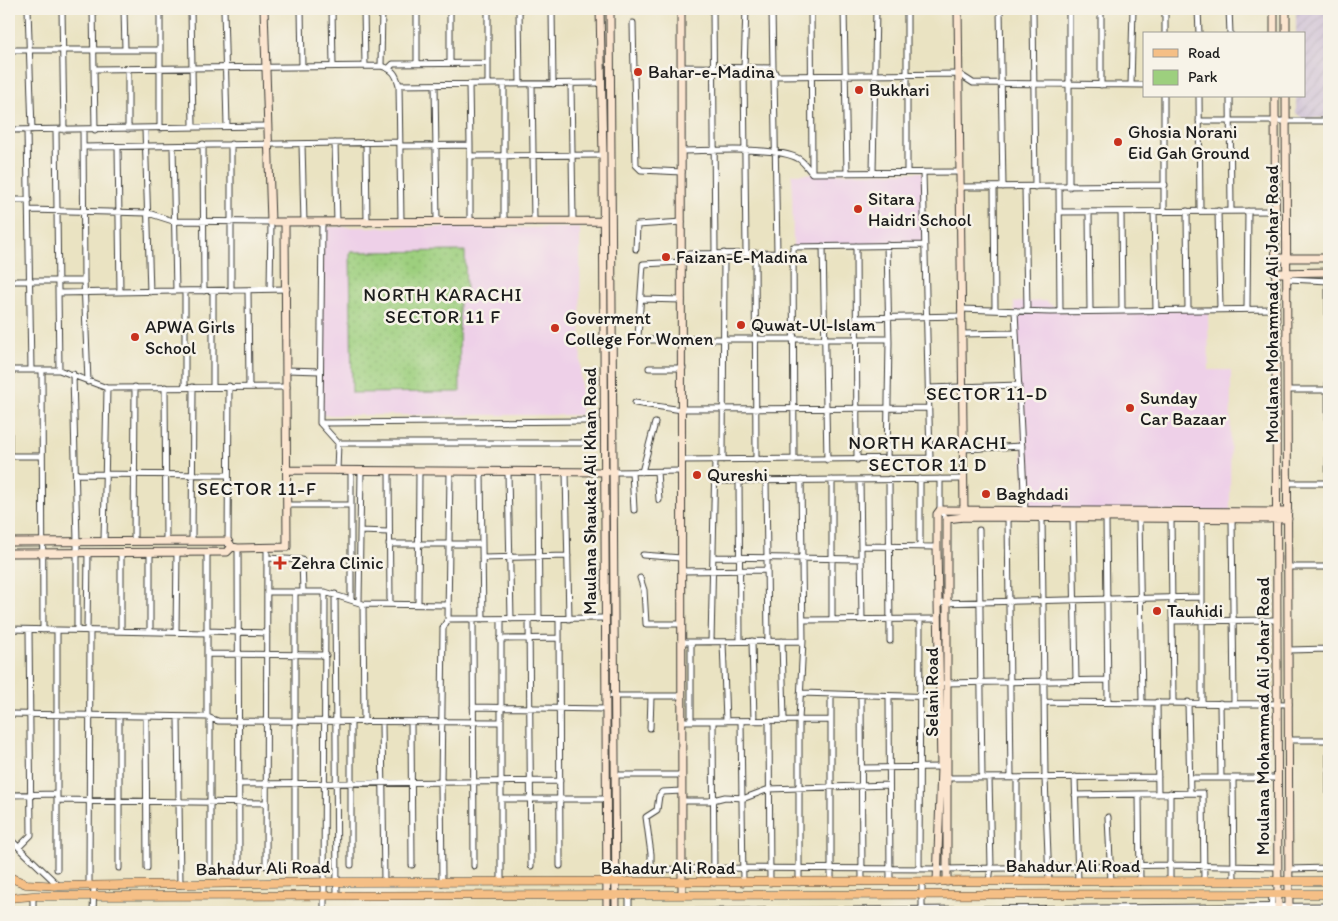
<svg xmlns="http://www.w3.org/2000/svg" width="1338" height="921" font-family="Itim,sans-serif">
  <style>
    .built { fill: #eed0e8 }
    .industrial { fill: url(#industrial-furrows) }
    .green { fill: url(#green-dots); stroke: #5c764d }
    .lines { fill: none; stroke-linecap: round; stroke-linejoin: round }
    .street-casing { stroke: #3b3a35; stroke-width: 7 }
    .secondary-casing { stroke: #3b3a35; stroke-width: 9 }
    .primary-casing { stroke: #3b3a35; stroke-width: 9 }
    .street { stroke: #fff; stroke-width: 5 }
    .secondary { stroke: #fbe5cf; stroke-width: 7 }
    .primary { stroke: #f5bf86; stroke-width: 8 }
    .poi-dot { fill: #c8321e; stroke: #f7f3e8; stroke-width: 2 }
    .labels { text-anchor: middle; stroke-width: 5; stroke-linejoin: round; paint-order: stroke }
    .poi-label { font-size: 18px; fill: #1c1c1c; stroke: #f7f3e8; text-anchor: start }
    .street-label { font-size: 18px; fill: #1c1c1c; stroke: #f7f3e8 }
    .neighbourhood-label { font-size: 19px; letter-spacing: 1px; fill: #1c1c1c; stroke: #f7f3e8 }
  </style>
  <defs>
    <pattern id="industrial-furrows" width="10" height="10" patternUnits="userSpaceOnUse" patternTransform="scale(1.25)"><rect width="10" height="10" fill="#ccbed4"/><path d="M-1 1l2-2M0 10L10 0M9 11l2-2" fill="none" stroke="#afa3b5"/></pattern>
    <pattern id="green-dots" width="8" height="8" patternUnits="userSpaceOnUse" patternTransform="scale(1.25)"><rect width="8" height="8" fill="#9dcf7e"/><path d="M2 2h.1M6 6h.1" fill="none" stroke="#87b16c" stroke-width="1.8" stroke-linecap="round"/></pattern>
  </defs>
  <rect width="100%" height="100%" fill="#f7f3e8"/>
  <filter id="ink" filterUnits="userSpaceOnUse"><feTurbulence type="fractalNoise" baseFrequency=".02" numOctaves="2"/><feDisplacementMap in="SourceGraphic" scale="10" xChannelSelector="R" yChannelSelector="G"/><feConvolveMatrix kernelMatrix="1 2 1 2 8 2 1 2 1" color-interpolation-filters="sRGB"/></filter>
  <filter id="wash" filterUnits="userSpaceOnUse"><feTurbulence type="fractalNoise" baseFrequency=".0096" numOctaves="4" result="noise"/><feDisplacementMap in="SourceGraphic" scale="20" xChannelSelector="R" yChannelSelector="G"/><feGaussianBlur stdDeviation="1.12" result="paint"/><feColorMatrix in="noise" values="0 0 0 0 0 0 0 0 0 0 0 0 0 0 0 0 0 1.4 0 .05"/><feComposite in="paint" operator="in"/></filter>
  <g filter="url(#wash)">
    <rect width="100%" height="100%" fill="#eae3c2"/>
    <path class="built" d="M923 172 925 245 793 247 792 174Z
      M322 227 580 228 581 415H320Z
      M1046 301 1061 311 1208 310 1209 370H1231L1230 512 1026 511 1014 302Z"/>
    <path class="industrial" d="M1296 9H1329V118H1302L1296 113V96H1304V34H1296Z"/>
    <path class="green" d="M465 251 466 296 459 297 460 392 352 393 350 252Z"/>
  </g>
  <g filter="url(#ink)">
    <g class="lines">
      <defs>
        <path id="street" d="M28 9 32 130
          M62 9 64 130
          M93 9 95 130
          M124 9 125 50
          M160 9V129
          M191 9 193 126
          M224 9 227 126
          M301 9 302 67
          M332 9 333 66
          M364 9 365 66
          M382 9 381 66C393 69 396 74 399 85L401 222
          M417 9V63
          M450 9V63
          M488 9V84
          M519 9 520 84
          M552 9 553 84
          M713 9 715 254
          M746 9 744 68 746 253
          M772 9 773 68
          M811 9 812 173
          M844 9 847 173
          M907 9V172
          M1000 9 1003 187
          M1033 9 1035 187
          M1069 9V187
          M1198 9 1199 34
          M1229 9 1230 34
          M633 23 636 165 641 170 682 172
          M1165 34V9
          M9 50H159
          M682 67 773 68 776 76 959 74 973 83 1144 85
          M389 68 393 64 488 63
          M94 69 381 66
          M774 75 777 253
          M469 84 470 145
          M504 84V222
          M532 84 534 222
          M571 84 573 221
          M399 85 601 83
          M435 85 437 222
          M1101 85V9
          M1131 85 1133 9
          M1199 96 1200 211
          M1230 96 1231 211
          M1199 121H1329
          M128 129V69
          M145 129 150 292
          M9 130 267 126
          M27 130 31 370
          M56 130 59 370
          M83 130 84 281 88 382
          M366 142 367 223
          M335 143 337 223
          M203 144 204 291
          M302 144 304 223
          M400 146 470 145V221
          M83 147 399 142
          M118 147 120 292
          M173 147 176 291
          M682 151C709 151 777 146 799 159 804 162 808 169 812 173L960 172
          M470 156 603 155
          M873 172 876 9
          M960 187 1165 185
          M994 187 995 309
          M1025 187 1027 311
          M1059 187 1060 311
          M9 200H29
          M29 210 148 213 173 221 271 222 270 289
          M1187 211 1188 310
          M1218 211 1220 309
          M1059 212 1276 211
          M1089 212 1090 310
          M1121 212 1122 310
          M1154 212 1156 310
          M1164 212V96
          M322 223 320 423 338 443H588
          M823 246 827 460
          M856 246 857 460
          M636 249 637 225 682 222
          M755 253 756 460
          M682 254 793 253
          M682 262 643 264 638 337 640 340H683
          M1328 272 1329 881
          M1288 279 1329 281
          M9 281H84
          M248 290 249 387
          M185 291V387
          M231 291V144
          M58 293 287 289
          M641 299 682 300
          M961 309 1050 312 1276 309
          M1247 309 1248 211
          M1015 311 1025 511
          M857 318 962 316
          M962 334 1016 333
          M682 339H888
          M649 368H683
          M9 370H59L107 388 287 387
          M42 370 43 630
          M287 370 320 371
          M73 374 77 542V630
          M9 380V456
          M213 386V291
          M165 387 166 540
          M929 388 1019 385
          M1288 390H1329
          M635 403 682 410
          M682 409 929 408
          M320 423 588 421
          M963 449 1022 446
          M9 456H42
          M887 459 889 342 887 245
          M681 460 930 458 923 172
          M723 460 724 253
          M794 460 793 247 925 245
          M337 471 338 443
          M389 472 390 604
          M538 472 539 619
          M566 472 569 619
          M615 472 681 471
          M632 472 634 510
          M642 472 655 423
          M657 472 659 500
          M481 473 483 619
          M508 473 511 619
          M76 474 228 475
          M889 479 890 641
          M940 479V510L947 519
          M739 480 740 641
          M766 480 768 641
          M832 480V620
          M860 480 862 620
          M714 481 963 479
          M1288 483H1329
          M288 505H351
          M1008 518 1011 778
          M1042 518 1045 778 1049 882
          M1073 518 1076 681
          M1106 518 1108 701
          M1139 518 1142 702
          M1171 518 1173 702
          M1202 519V702
          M1232 519 1234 703
          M979 530 982 778
          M360 531 389 532
          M104 541 107 388
          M134 541 135 387
          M192 541 193 387
          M228 544 229 386
          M389 544H482
          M861 546 937 547
          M920 546V479
          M238 548 239 866
          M150 552V632
          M207 552V717
          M643 555 681 558
          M713 557 861 559
          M267 558 302 560 303 592
          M482 558 568 556
          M1288 567H1329
          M681 571 767 570
          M640 578 644 590 646 624H681
          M267 592H325L363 604 448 605
          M335 594 337 895
          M351 599V471
          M359 602 361 471
          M938 603 1202 597
          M363 604 364 722
          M418 604 419 472
          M448 619 605 618
          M473 619 474 866
          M501 619V883
          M529 619 531 866
          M559 619 560 866
          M803 620 938 619
          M1172 621 1277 620
          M9 629 207 633
          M87 631 88 552
          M121 631V552
          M207 631 267 633
          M176 632 177 552
          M500 639 559 638
          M752 641 754 721
          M782 641 784 720
          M682 642 803 641
          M691 642V721
          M711 642 715 460
          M723 642 726 721
          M1289 650 1328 649
          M207 654 326 655
          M945 683 1107 680
          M800 693 940 697
          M861 695 862 882
          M612 696H682
          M889 696 890 882
          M1044 702 1289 704
          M1157 702 1158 794
          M1188 702 1190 793
          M1220 703 1221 778
          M473 707 606 709
          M9 714 207 717 218 721 500 722
          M119 717V868
          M146 717 147 868
          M178 717 180 885
          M769 720 770 883
          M682 721 831 720
          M713 721 714 883
          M741 721 743 883
          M351 722V865
          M382 723 384 882
          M411 723 412 865
          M650 728 651 697
          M1289 740H1329
          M862 768 941 767
          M615 775H682
          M1075 777 1078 882
          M946 778 1158 777
          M989 778 991 867 989 882
          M1017 778V881
          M1190 778H1233L1234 882
          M1233 778H1278
          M238 784 560 781
          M1170 793V881
          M1139 794 1140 882
          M9 795 57 794
          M1075 795 1203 793 1204 882
          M501 799H606
          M57 800 266 803
          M682 801H709L725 797 745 798 769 789 889 785
          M1108 817 1111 882
          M9 838 58 885
          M19 847 31 835 29 630
          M266 866 267 548
          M295 866V592
          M210 867V718
          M57 869V630
          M919 869 920 619
          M1289 869 1329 868
          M616 871 714 868 947 869 1171 865 1278 867
          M651 871V854L646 817 657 810 659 796 662 792 682 791
          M442 883 441 783 443 628 448 619 450 472
          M799 883V720L803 641 801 480
          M831 883V695
          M89 885 90 631
          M629 894V912
          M922 911V882
          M33 912V896
          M93 912 94 885
          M324 912 325 592
          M616 912 1329 906
          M1271 912 1272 894"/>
        <path id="secondary" d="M264 9 271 222 603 221
          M600 9 603 155 607 912
          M610 9 616 912
          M681 9 682 894
          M958 9 964 510
          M1274 9V34
          M1286 9V34
          M1275 96 1278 912
          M1286 96 1289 912
          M1276 258H1329
          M1276 273 1329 272
          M288 470 607 472
          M9 542 228 541 232 547 238 548 287 547 285 223
          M9 553 227 552 232 547
          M937 882 941 767 937 547V514L940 510 1288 512
          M947 882V519L964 517 1288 519"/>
        <path id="primary" d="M9 877 26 884 59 886 337 882 1329 881
          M9 898 33 896 1329 894"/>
      </defs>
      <use href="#street" class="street-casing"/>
      <use href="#secondary" class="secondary-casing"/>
      <use href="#primary" class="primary-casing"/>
      <use href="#street" class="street"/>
      <use href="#secondary" class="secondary"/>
      <use href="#primary" class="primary"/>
    </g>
  </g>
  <g class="poi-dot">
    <circle cx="638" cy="72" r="5"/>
    <circle cx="859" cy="90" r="5"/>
    <circle cx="1118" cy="142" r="5"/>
    <circle cx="858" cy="209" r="5"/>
    <circle cx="666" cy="257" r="5"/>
    <circle cx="741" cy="325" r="5"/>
    <circle cx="555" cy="328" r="5"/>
    <circle cx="135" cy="337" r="5"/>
    <circle cx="1130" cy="408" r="5"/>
    <circle cx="697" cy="475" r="5"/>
    <circle cx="986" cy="494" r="5"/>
    <path d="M277.5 555.5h5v5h5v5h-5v5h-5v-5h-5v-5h5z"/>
    <circle cx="1157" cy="611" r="5"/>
  </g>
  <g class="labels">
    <g class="poi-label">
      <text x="648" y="78">Bahar-e-Madina</text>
      <text x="869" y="96">Bukhari</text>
      <text x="1128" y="138">Ghosia Norani<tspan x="1128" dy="21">Eid Gah Ground</tspan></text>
      <text x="868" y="205">Sitara<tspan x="868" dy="21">Haidri School</tspan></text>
      <text x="676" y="263">Faizan-E-Madina</text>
      <text x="565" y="324">Goverment<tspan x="565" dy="21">College For Women</tspan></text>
      <text x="751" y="331">Quwat-Ul-Islam</text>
      <text x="145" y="333">APWA Girls<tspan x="145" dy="21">School</tspan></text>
      <text x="1140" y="404">Sunday<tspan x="1140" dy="21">Car Bazaar</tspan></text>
      <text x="707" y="481">Qureshi</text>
      <text x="996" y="500">Baghdadi</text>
      <text x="291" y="569">Zehra Clinic</text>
      <text x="1167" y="617">Tauhidi</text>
    </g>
    <g class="street-label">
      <text transform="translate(1272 304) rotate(-90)" y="6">Moulana Mohammad Ali Johar Road</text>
      <text transform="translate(590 491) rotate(-90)" y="6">Maulana Shaukat Ali Khan Road</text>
      <text transform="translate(932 692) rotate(-90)" y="6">Selani Road</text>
      <text transform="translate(1263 716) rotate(-90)" y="6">Moulana Mohammad Ali Johar Road</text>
      <text x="1073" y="872">Bahadur Ali Road</text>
      <text transform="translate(263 868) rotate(-1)" y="6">Bahadur Ali Road</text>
      <text x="668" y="874">Bahadur Ali Road</text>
    </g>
    <g class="neighbourhood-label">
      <text x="443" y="301">NORTH KARACHI<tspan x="443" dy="22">SECTOR 11 F</tspan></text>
      <text x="987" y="400">SECTOR 11-D</text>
      <text x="928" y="449">NORTH KARACHI<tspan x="928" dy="22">SECTOR 11 D</tspan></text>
      <text x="257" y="495">SECTOR 11-F</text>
    </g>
  </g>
  <rect width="1338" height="921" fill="none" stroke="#f7f3e8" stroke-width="30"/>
  <rect x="1143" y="32" width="162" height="65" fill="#f7f3e8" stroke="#9f9d96"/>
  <rect x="1153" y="49" width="25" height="8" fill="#f5bf86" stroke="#9f9d96"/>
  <text x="1188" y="58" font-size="15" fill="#1c1c1c">Road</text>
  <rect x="1153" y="70" width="25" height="15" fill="#9dcf7e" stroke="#9f9d96"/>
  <text x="1188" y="82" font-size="15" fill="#1c1c1c">Park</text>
</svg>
